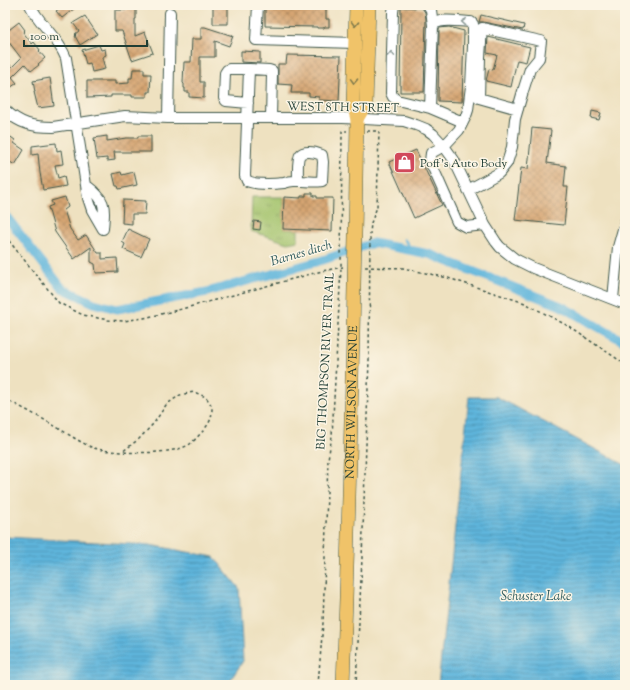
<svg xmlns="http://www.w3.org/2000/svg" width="630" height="690" font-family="'Sorts Mill Goudy',serif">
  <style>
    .grass { fill: url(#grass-tufts); stroke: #60804f }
    .water { fill: url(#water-rules); stroke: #3f7988 }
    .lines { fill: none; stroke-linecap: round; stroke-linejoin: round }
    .stream { stroke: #5fb5dc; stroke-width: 2.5 }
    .canal { stroke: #5fb5dc; stroke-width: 9 }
    .building { fill: url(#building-cross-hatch) }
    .minor-casing { stroke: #3e5649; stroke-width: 12 }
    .major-casing { stroke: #3e5649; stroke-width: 14 }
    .path { stroke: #3e5649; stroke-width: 1.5; stroke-dasharray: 3 3; stroke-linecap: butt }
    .minor { stroke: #fff; stroke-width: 10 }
    .major { stroke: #f0c369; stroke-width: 13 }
    .oneway { stroke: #8f9e9a }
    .oneway2 { stroke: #7d794c }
    .labels { text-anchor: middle; stroke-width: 3; stroke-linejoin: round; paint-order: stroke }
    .street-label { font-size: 12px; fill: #1f3d34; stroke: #fcf5e5 }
    .poi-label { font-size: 12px; fill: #1f3d34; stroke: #fcf5e5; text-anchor: start }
    .water-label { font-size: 13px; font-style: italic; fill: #2f5b5e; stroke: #fcf5e5 }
  </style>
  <defs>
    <pattern id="grass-tufts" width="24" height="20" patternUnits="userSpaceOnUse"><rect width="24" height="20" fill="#a2c26a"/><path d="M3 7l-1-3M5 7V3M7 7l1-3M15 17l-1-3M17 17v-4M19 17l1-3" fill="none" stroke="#839f58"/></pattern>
    <pattern id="water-rules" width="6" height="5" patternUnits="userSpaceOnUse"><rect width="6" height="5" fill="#5fb5dc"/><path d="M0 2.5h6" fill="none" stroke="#4e94b3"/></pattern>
    <pattern id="building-cross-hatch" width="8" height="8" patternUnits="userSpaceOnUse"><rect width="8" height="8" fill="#d6a572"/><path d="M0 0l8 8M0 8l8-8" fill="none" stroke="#ad885e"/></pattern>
  </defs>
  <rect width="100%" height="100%" fill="#fcf5e5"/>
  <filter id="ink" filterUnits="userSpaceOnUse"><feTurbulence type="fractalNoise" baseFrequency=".025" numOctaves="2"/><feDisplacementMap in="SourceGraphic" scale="8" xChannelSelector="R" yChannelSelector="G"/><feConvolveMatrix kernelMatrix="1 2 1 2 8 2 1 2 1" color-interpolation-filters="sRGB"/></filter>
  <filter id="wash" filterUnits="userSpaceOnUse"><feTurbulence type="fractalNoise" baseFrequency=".012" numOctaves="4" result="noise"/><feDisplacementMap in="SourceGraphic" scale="16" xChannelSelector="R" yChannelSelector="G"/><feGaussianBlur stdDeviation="0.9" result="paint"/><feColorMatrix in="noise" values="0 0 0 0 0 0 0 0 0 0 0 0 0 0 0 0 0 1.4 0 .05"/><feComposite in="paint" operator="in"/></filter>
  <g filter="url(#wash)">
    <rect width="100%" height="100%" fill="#eee1c0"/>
    <path class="grass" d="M252 197H284V229L298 230V241L288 243 251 231Z"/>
    <path class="water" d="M469 397H497L625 465V685H438Z
      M5 537 150 545 214 557 239 588 243 661 227 685H5Z"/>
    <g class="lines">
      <path class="stream" d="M404 239 412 250"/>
      <path class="canal" d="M5 215 62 288 94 303 117 309 207 292 323 260 373 243 429 254 561 306 625 342"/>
    </g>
    <g id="blocks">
      <path class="building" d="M57 5H79L62 18 56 11 60 8Z
        M213 5H228V24H213Z
        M265 5H326V19H329V27H324V28H317V27L265 26Z
        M126 6H136V19H135V36L145 32 153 53 132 60 122 31H115V10H126Z
        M401 7 422 8 425 12 426 19 424 92H400Z
        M481 15 524 25 523 30 483 22H479Z
        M85 16 97 34 80 45 75 36 76 35 75 34 79 31 73 23Z
        M19 22 25 30 23 32 32 44 34 42 40 50 39 51 45 58 38 64 39 65 31 71 25 64 12 77 17 83 10 88 5 84V60L12 67 21 58 5 37V33Z
        M201 27H205L233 36 229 46 215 41V57H200V82H204V98L189 97V92H185V88H184V84L183 83 184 62H191L192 39H201Z
        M449 27 464 31 462 102 438 101 439 28Z
        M488 37 530 47 526 62 517 60 511 87 486 81 489 69 493 70 497 55 487 53Z
        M99 45 101 50 105 49 106 55 102 57 105 69 92 72 90 63 86 64 82 50Z
        M241 51 260 52V63L241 62Z
        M287 55 341 56 339 101 319 100V97L309 96V93H291L292 85 278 84V64H286Z
        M133 69H144V74H151L150 92H147V97H132V95H111V97L87 98V81H115V84L129 83V78H132Z
        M50 78 54 106 38 108 34 92H35L33 81Z
        M592 111 601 113 599 120 591 118Z
        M532 128 551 130 547 163 566 166 564 187H568L564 225 515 220 521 168 528 169Z
        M5 133 15 140 14 143 24 150 15 165 5 159Z
        M107 136V141L126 138H138V136H151V152H114L115 160 107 161V158L97 159 94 138Z
        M56 143 57 151 61 150 63 164 55 165 58 178 64 176 66 186 43 190 40 173 38 154 32 155V146Z
        M416 150 442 205 414 218 389 162Z
        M121 172 122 175 134 172 137 185 119 189 118 186H116L113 174Z
        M306 193H313V196H317V198H333L332 231 283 229 284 197 301 198V196H306Z
        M65 197 68 207 64 210 70 229 78 240 86 235 98 253H102V259L117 258 118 272 96 273 95 264 91 262V247L74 259 55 232 48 207 53 205 51 201Z
        M123 200 146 201 145 214H132V224L122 223Z
        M254 221 261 222 260 230 253 229Z
        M128 229 149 239 141 257 123 249 125 244 122 242Z"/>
    </g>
  </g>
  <g filter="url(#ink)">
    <use href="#blocks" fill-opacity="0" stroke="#3e5649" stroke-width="1"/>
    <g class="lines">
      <defs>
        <path id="minor" d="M30 5C39 24 58 37 66 58L88 198 92 210 103 229C105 205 106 200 86 185
          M258 5 256 40 355 43
          M394 5 393 12 391 93 393 97 397 100 430 108
          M428 5 431 10 433 25 430 108 463 122
          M433 25C441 17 460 22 471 22L473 24V46L471 86 468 110 466 116 459 130 444 146 431 153 430 161 457 222 466 227 485 225
          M249 69 269 70 272 71V74L271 118
          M248 103 226 101 224 98 225 73 227 70 229 69H249L245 176 247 181C257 185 274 184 284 183 287 182 290 181 294 181 303 180 312 183 322 181L323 162 322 155C317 153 314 152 309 152 306 152 302 152 300 155 297 159 298 175 298 181
          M5 110C20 124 33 127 53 127L125 116 168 118H343L404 121 416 125 426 129 433 134 444 146 454 160 485 225 496 242 500 247 515 259 533 268 625 304
          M168 118 170 13
          M468 190 499 173 507 163 512 147 515 119 523 91 530 69 539 58 541 41 482 28 480 57 479 98 518 109
          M613 299 618 247 625 222"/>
        <g id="major">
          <path d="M357 119 366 104 369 5"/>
          <path id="s1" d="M343 685C350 496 354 307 357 119L353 104 356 5"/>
        </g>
      </defs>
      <use href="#minor" class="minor-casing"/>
      <use href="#major" class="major-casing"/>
      <path class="path" d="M367 131H379
        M5 236 59 303 83 315 108 320 123 321 144 318 178 310 322 271 343 267
        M365 267 403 268 448 278 525 303 568 326 625 364
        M5 399C19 406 34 414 48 422 62 430 76 440 91 447 109 454 174 456 190 444 196 439 209 426 211 418 212 414 212 410 212 406L206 397 194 392 180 395 166 405 154 423 139 439 122 452
        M318 685 323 623 328 459 332 436 341 268 342 131H347
        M356 685 362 558 369 360 370 234 371 223 377 207 379 131"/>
      <use href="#minor" class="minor"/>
      <use href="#major" class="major"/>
    </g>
    <defs><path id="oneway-chevron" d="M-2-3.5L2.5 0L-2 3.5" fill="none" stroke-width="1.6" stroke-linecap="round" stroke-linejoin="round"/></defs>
    <g class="oneway">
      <use href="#oneway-chevron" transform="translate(464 22) rotate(-175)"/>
      <use href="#oneway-chevron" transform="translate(391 54) rotate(-88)"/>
    </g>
    <g class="oneway2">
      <use href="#oneway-chevron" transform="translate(355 24) rotate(92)"/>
      <use href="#oneway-chevron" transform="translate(354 81) rotate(92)"/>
    </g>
  </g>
  <defs>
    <symbol id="shop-square" viewBox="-11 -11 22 22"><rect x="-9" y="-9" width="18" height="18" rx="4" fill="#d1495b" stroke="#fcf5e5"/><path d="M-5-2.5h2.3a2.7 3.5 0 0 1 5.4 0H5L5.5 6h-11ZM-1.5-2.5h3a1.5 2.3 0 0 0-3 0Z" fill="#fff"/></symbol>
  </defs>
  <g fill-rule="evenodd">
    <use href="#shop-square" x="392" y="150" width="25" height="25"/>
  </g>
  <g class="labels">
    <g class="street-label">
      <text transform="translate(343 107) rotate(1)" y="4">WEST 8TH STREET</text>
      <text transform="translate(325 361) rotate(-87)" y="4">BIG THOMPSON RIVER TRAIL</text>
      <text dy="4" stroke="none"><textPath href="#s1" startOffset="283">NORTH WILSON AVENUE</textPath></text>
    </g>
    <g class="poi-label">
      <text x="420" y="167">Poff's Auto Body</text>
    </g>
    <g class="water-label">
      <text transform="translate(301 252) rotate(-16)" y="5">Barnes ditch</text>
      <text x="536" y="600">Schuster Lake</text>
    </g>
  </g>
  <rect width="630" height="690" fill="none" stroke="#fcf5e5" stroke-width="20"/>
  <path d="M24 40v6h123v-6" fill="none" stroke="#1f3d34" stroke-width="2"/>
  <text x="30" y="40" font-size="12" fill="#1f3d34" stroke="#fcf5e5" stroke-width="3" paint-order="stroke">100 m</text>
</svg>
